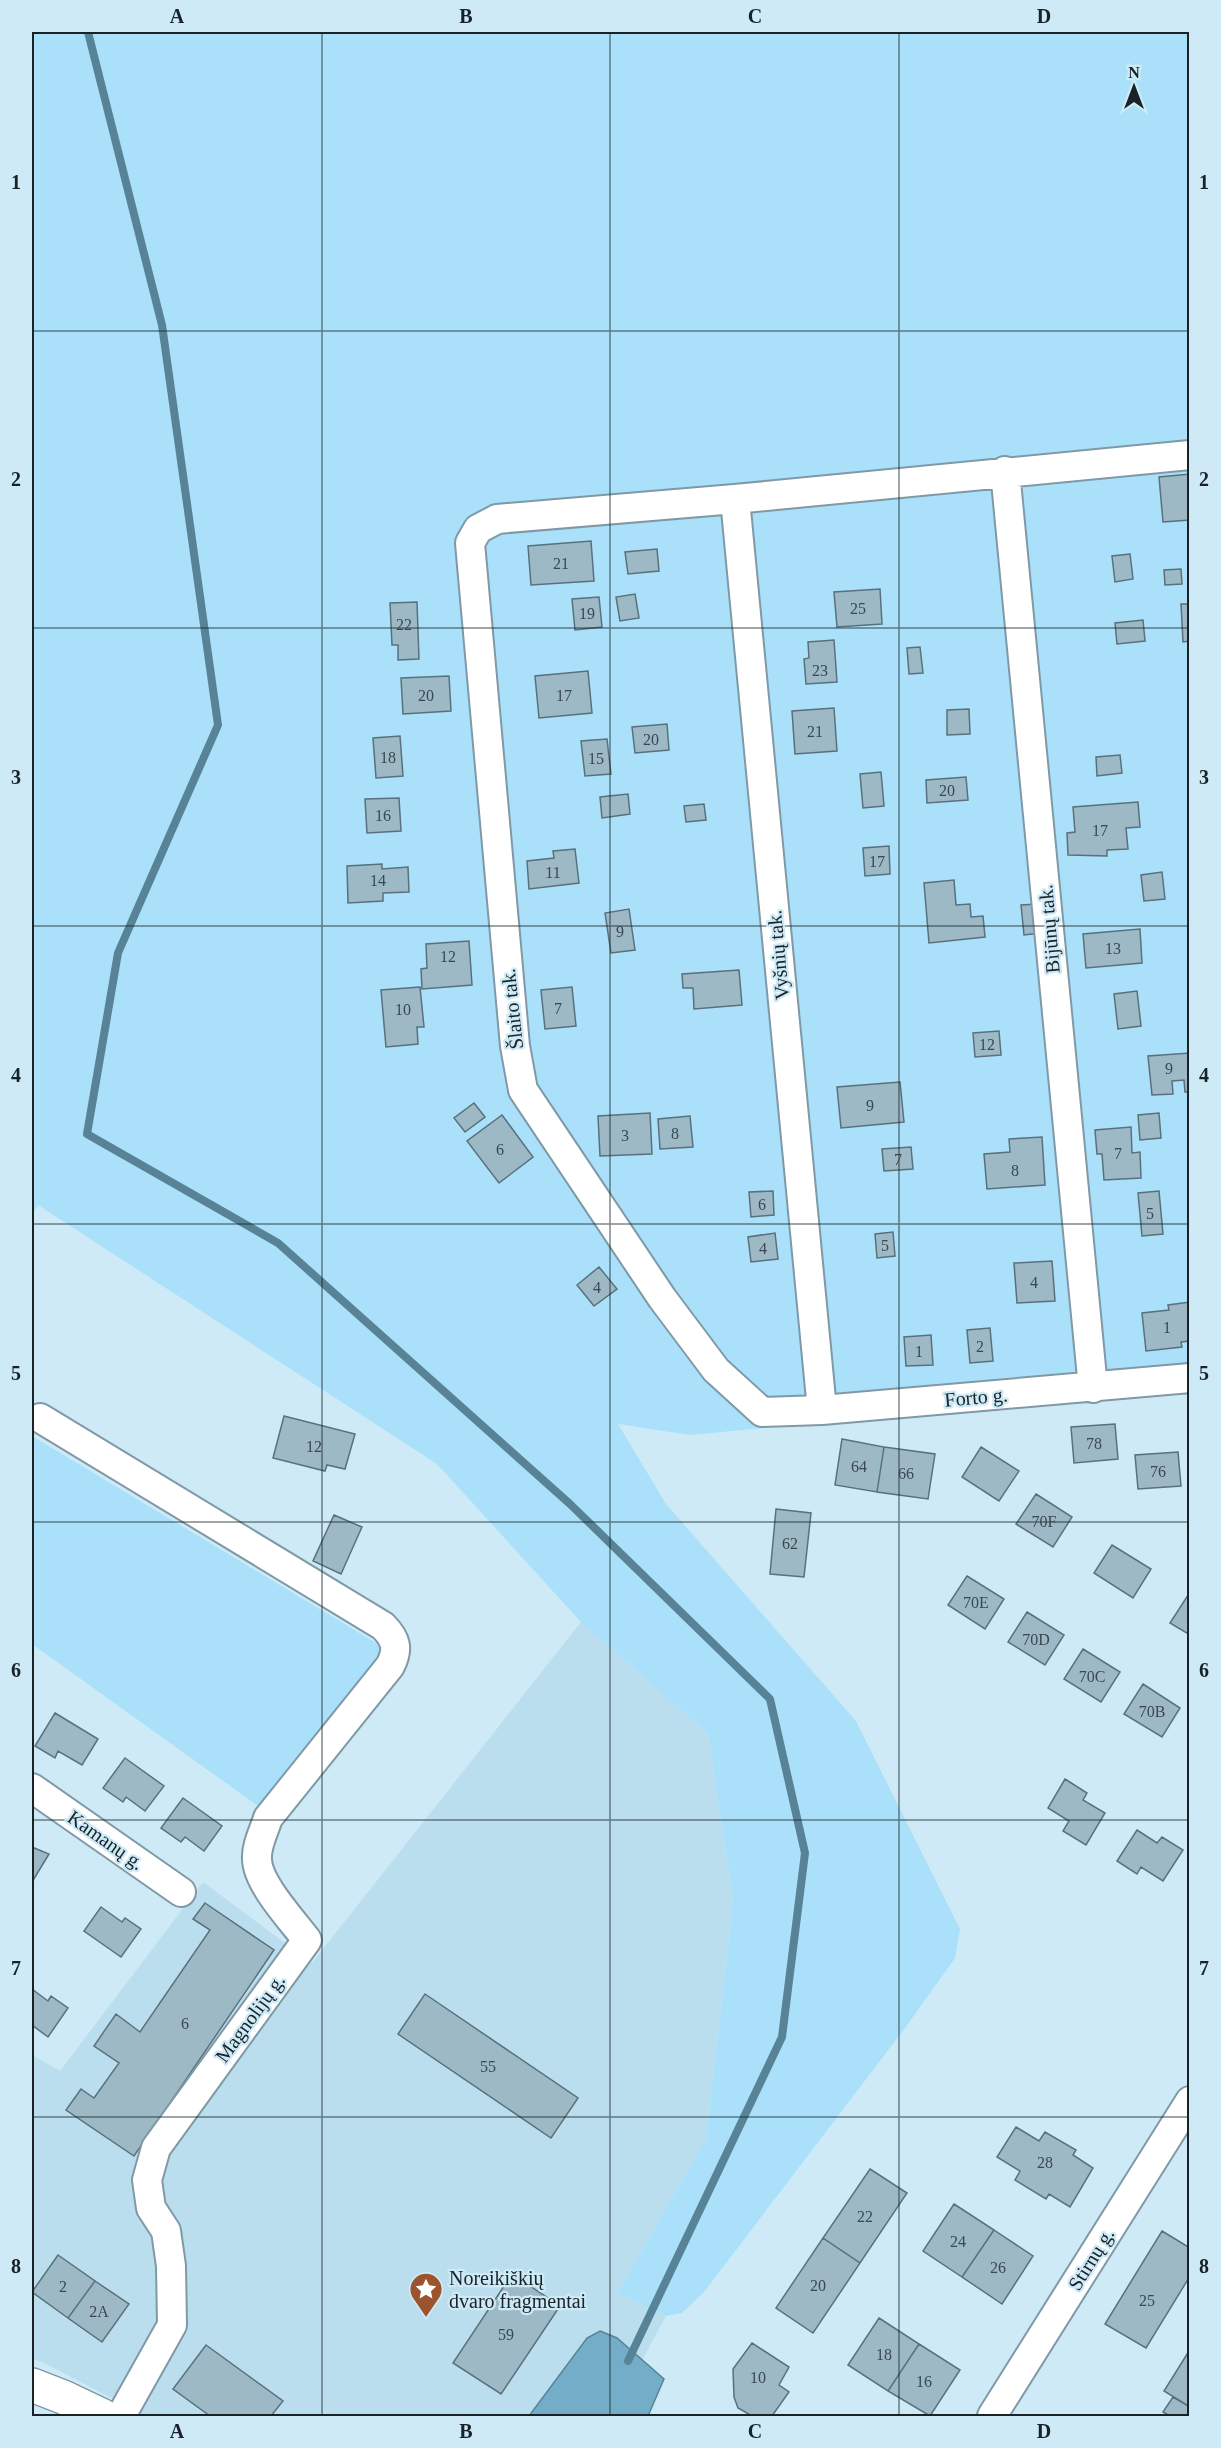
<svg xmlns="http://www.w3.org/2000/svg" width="1221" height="2448" font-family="Georgia,serif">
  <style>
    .built { fill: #bbdeef }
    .green { fill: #aae0f9 }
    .water { fill: #74adc7; stroke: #588397; stroke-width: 1.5 }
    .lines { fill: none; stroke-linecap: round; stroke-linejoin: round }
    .stream { stroke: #588397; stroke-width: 8 }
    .building { fill: #9eb9c6; stroke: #58717c; stroke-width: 1.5 }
    .street-casing { stroke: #7f99a6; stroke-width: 32 }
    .secondary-casing { stroke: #7f99a6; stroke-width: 36 }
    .street { stroke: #fff; stroke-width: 28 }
    .secondary { stroke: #fff; stroke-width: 33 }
    .grid { fill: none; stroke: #182227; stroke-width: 1.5; stroke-opacity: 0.55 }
    .labels { text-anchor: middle; stroke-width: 4.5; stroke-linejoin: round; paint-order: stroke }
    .number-label { font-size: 16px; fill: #3a484f }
    .street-label { font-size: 20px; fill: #182227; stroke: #ceeaf7 }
    .poi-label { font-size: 20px; fill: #182227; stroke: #ceeaf7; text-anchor: start }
    .neatline { fill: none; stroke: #182227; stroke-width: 2 }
    .grid-label { font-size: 20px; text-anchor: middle; font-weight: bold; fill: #182227 }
  </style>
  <rect width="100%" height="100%" fill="#ceeaf7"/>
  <path class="built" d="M581 1622 708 1734 733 1899 706 2139 617 2293 666 2316 642 2360 617 2338 600 2331 587 2338 529 2416H146L44 2363 32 2359V2055L60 2071 203 1882 312 1963Z"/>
  <path class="green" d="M32 32H1189V1387L690 1435 618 1424 666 1504 856 1721 960 1929 955 1958 905 2028 704 2292 682 2313 666 2316 617 2293 706 2139 733 1899 708 1734 581 1622 437 1464 38 1205 32 1215Z
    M32 1436 386 1649 265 1811 32 1644Z"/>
  <path class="water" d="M600 2331 617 2338 664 2379 648 2416H529L587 2338Z"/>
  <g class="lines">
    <path class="stream" d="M88 32 162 325 218 725 118 953 87 1134 278 1243 570 1504 770 1699 805 1853 782 2037 628 2361"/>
  </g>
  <path class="building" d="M1190 474V520L1163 522 1159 477Z
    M591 541 594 581 531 585 528 546Z
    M657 549 659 571 628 574 625 552Z
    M1130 554 1133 579 1115 582 1112 556Z
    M1181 569 1182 584 1165 585 1164 570Z
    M880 589 882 624 837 627 834 592Z
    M635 594 639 618 620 621 616 597Z
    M599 597 602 627 575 630 572 599Z
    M417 602 419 659 398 660V645H392L390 603Z
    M1181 604H1190V641L1183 642Z
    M1143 620 1145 641 1117 644 1115 623Z
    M834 640 837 682 806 684 804 659 809 658 808 642Z
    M920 647 923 673 909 674 907 648Z
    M588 671 592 713 539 718 535 676Z
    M449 676 451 711 403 714 401 678Z
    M834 708 837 751 795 754 792 711Z
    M969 709 970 734 947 735V710Z
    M667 724 669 750 635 753 632 727Z
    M400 736 403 776 376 778 373 738Z
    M607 739 611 774 585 776 581 741Z
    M1120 755 1122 773 1097 776 1096 757Z
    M881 772 884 806 863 808 860 774Z
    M966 777 968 800 927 803 926 780Z
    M628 794 630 814 602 818 600 797Z
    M399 798 401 831 367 833 365 799Z
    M1138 802 1140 827 1126 828 1128 849 1107 850V856L1068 855 1067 833 1075 832 1073 807Z
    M704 804 706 820 686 822 684 806Z
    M889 846 890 874 865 876 863 848Z
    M575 849 579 883 529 889 527 861 554 858 553 851Z
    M382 864V869L408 867 409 892 383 893V901L348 903 347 866Z
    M1162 872 1165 899 1144 901 1141 875Z
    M954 880 956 905 970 904 971 917 983 916 985 937 929 943 924 883Z
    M1038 904 1041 933 1024 935 1021 905Z
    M629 909 635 950 611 953 605 913Z
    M1140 929 1142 963 1086 968 1083 934Z
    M469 941 472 985 422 989 421 969 427 968 426 944Z
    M739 970 742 1005 694 1009 693 988H683L682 974Z
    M420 987 424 1027H417L418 1044 386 1047 381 990Z
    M572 987 576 1026 545 1029 541 990Z
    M1137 991 1141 1026 1118 1029 1114 994Z
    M999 1031 1001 1055 975 1057 973 1033Z
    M1190 1053V1092H1185L1184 1080 1172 1081 1173 1094 1152 1095 1148 1056Z
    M900 1082 904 1122 841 1128 837 1087Z
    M474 1103 485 1117 465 1132 454 1118Z
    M650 1113 652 1154 600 1156 598 1116Z
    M1159 1113 1161 1138 1140 1140 1138 1115Z
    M502 1115 533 1157 499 1183 467 1141Z
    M690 1116 693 1147 660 1149 658 1119Z
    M1131 1127 1132 1153 1140 1152 1141 1178 1104 1180 1102 1154H1097L1095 1130Z
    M1042 1137 1045 1185 987 1189 984 1154 1010 1152 1009 1139Z
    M911 1147 913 1169 884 1171 882 1149Z
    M773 1191 774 1215 751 1217 749 1192Z
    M1159 1191 1163 1234 1142 1236 1138 1193Z
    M893 1232 895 1256 877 1258 875 1234Z
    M775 1233 778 1259 751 1262 748 1237Z
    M1052 1261 1055 1301 1017 1303 1014 1263Z
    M599 1267 617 1289 594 1306 577 1285Z
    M1190 1302V1341L1181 1342 1182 1347 1146 1351 1142 1313 1169 1310 1168 1305Z
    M990 1328 993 1361 970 1363 967 1330Z
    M931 1335 933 1365 906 1366 904 1337Z
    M284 1416 355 1434 345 1469 327 1465 325 1471 273 1458Z
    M1115 1424 1118 1459 1074 1463 1071 1427Z
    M842 1439 884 1447 877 1492 835 1485Z
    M884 1447 935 1454 928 1499 877 1492Z
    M981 1447 1019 1471 999 1501 962 1477Z
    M1178 1452 1181 1486 1138 1489 1135 1455Z
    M1036 1494 1072 1517 1053 1547 1016 1524Z
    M776 1509 811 1513 804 1577 770 1574Z
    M334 1515 362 1527 341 1574 313 1561Z
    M1112 1545 1151 1569 1133 1598 1094 1573Z
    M967 1576 1004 1599 985 1629 948 1605Z
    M1190 1592V1635L1170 1623Z
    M1027 1612 1064 1635 1045 1665 1008 1642Z
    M1083 1649 1120 1672 1101 1702 1064 1679Z
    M1143 1684 1180 1708 1162 1737 1124 1714Z
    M55 1713 98 1739 82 1765 58 1751 55 1758 35 1746Z
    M125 1758 164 1786 145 1811 126 1797 123 1802 103 1788Z
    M1065 1779 1087 1793 1083 1800 1105 1813 1086 1845 1063 1831 1069 1821 1048 1808Z
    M183 1798 222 1826 204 1851 185 1837 181 1842 161 1828Z
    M1137 1830 1157 1843 1162 1837 1183 1850 1163 1881 1141 1867 1137 1874 1117 1861Z
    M32 1847 49 1854 32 1882Z
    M205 1903 274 1950 134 2156 66 2110 81 2089 94 2098 119 2063 94 2046 116 2014 140 2032 210 1930 193 1919Z
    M101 1907 122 1922 125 1918 141 1929 121 1957 84 1931Z
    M32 1989 48 2001 51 1996 68 2008 48 2037 32 2025Z
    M425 1994 578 2098 551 2138 398 2034Z
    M1016 2127 1039 2141 1045 2132 1076 2150 1073 2155 1093 2168 1070 2207 1049 2194 1046 2199 1015 2180 1020 2171 997 2157Z
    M870 2169 907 2193 860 2263 823 2238Z
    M954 2204 994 2230 962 2277 923 2251Z
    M994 2230 1033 2256 1002 2304 962 2277Z
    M1162 2231 1190 2248V2276L1146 2348 1105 2324Z
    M823 2238 860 2263 813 2333 776 2308Z
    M58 2255 95 2281 68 2318 32 2292Z
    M512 2274 560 2306 501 2394 453 2363Z
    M95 2281 129 2304 102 2342 68 2318Z
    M879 2318 919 2344 888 2391 848 2365Z
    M752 2343 789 2367 779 2385 789 2392 772 2416H752L738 2408 734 2397 733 2369Z
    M919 2344 960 2370 930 2416 888 2391Z
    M206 2345 283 2401 271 2416H210L173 2389Z
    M1189 2351 1188 2390 1190 2407 1164 2391Z
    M1173 2397 1190 2407V2416H1170L1163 2412Z"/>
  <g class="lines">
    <defs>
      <path id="street" d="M1190 455 735 499 497 519 478 529 470 543 515 1046 523 1090 662 1298 716 1370 762 1412 822 1410 1190 1378
        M1005 471 1093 1388
        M735 499 822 1410
        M40 1418 383 1626C396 1639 399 1649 390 1666L268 1818C264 1831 256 1846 257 1859 257 1883 292 1920 307 1940L156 2148 147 2180 151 2208 166 2231 171 2266 172 2325 121 2416
        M32 1788 181 1892
        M992 2416 1190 2101"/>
      <path id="secondary" d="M32 2385 63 2397 103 2416"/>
    </defs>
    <use href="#street" class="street-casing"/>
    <use href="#secondary" class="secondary-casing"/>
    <use href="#street" class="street"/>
    <use href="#secondary" class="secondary"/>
  </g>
  <path class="grid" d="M322 32V2416M610 32V2416M899 32V2416M32 331H1190M32 628H1190M32 926H1190M32 1224H1190M32 1522H1190M32 1820H1190M32 2117H1190"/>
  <defs>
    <symbol id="sight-pin" viewBox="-11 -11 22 30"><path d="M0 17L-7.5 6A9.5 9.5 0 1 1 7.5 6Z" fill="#9b542d" stroke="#ceeaf7"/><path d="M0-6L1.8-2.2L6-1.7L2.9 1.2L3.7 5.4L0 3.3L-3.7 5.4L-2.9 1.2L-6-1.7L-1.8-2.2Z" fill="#fff"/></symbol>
  </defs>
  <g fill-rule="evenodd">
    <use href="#sight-pin" x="407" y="2270" width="38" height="52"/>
  </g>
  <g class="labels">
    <g class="number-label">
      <text x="561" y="569">21</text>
      <text x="858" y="614">25</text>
      <text x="587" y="619">19</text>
      <text x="404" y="630">22</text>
      <text x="820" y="676">23</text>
      <text x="426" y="701">20</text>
      <text x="564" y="701">17</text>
      <text x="815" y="737">21</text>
      <text x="651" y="745">20</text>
      <text x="388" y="763">18</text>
      <text x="596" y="764">15</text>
      <text x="947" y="796">20</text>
      <text x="383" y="821">16</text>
      <text x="1100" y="836">17</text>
      <text x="877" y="867">17</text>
      <text x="553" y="878">11</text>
      <text x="378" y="886">14</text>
      <text x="620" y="937">9</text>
      <text x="1113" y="954">13</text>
      <text x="448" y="962">12</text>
      <text x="558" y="1014">7</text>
      <text x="403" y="1015">10</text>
      <text x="987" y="1050">12</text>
      <text x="1169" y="1074">9</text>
      <text x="870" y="1111">9</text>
      <text x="675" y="1139">8</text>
      <text x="625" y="1141">3</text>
      <text x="500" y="1155">6</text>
      <text x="1118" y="1159">7</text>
      <text x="898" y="1165">7</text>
      <text x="1015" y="1176">8</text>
      <text x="762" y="1210">6</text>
      <text x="1150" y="1219">5</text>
      <text x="885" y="1251">5</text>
      <text x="763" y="1254">4</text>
      <text x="1034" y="1288">4</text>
      <text x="597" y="1293">4</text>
      <text x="1167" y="1333">1</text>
      <text x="980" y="1352">2</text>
      <text x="919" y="1357">1</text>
      <text x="1094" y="1449">78</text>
      <text x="314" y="1452">12</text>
      <text x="859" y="1472">64</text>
      <text x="1158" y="1477">76</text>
      <text x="906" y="1479">66</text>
      <text x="1044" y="1527">70F</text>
      <text x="790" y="1549">62</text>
      <text x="976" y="1608">70E</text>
      <text x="1036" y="1645">70D</text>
      <text x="1092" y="1682">70C</text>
      <text x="1152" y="1717">70B</text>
      <text x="185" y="2029">6</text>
      <text x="488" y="2072">55</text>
      <text x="1045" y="2168">28</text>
      <text x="865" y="2222">22</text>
      <text x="958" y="2247">24</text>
      <text x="998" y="2273">26</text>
      <text x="818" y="2291">20</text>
      <text x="63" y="2292">2</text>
      <text x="1147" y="2306">25</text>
      <text x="99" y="2317">2A</text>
      <text x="506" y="2340">59</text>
      <text x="884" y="2360">18</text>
      <text x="758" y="2383">10</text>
      <text x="924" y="2387">16</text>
    </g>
    <g class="street-label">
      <text transform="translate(1049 929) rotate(-95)" y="7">Bijūnų tak.</text>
      <text transform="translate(778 955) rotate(-95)" y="7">Vyšnių tak.</text>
      <text transform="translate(512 1009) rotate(-96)" y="7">Šlaito tak.</text>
      <text transform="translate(976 1397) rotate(-5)" y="7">Forto g.</text>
      <text transform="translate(106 1840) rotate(35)" y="7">Kamanų g.</text>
      <text transform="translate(250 2018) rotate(-54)" y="7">Magnolijų g.</text>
      <text transform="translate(1091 2259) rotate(-58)" y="7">Stirnų g.</text>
    </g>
    <g class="poi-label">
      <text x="449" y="2285">Noreikiškių<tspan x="449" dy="23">dvaro fragmentai</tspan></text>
    </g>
  </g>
  <rect width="1221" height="2448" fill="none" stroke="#ceeaf7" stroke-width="66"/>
  <g transform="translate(1134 87)" stroke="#ceeaf7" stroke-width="4.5" paint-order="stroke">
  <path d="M0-4.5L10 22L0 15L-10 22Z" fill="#182227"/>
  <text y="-9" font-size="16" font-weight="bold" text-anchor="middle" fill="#182227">N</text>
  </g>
  <rect x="33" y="33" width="1155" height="2382" class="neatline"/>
  <g class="grid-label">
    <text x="177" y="23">A</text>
    <text x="466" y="23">B</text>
    <text x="755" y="23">C</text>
    <text x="1044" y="23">D</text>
    <text x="16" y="189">1</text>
    <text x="1204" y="189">1</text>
    <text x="16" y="486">2</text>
    <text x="1204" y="486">2</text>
    <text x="16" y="784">3</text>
    <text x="1204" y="784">3</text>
    <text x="16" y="1082">4</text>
    <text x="1204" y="1082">4</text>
    <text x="16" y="1380">5</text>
    <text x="1204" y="1380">5</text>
    <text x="16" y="1677">6</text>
    <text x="1204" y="1677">6</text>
    <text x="16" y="1975">7</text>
    <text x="1204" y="1975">7</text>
    <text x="16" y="2273">8</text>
    <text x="1204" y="2273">8</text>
    <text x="177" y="2438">A</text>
    <text x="466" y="2438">B</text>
    <text x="755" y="2438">C</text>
    <text x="1044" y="2438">D</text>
  </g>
</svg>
